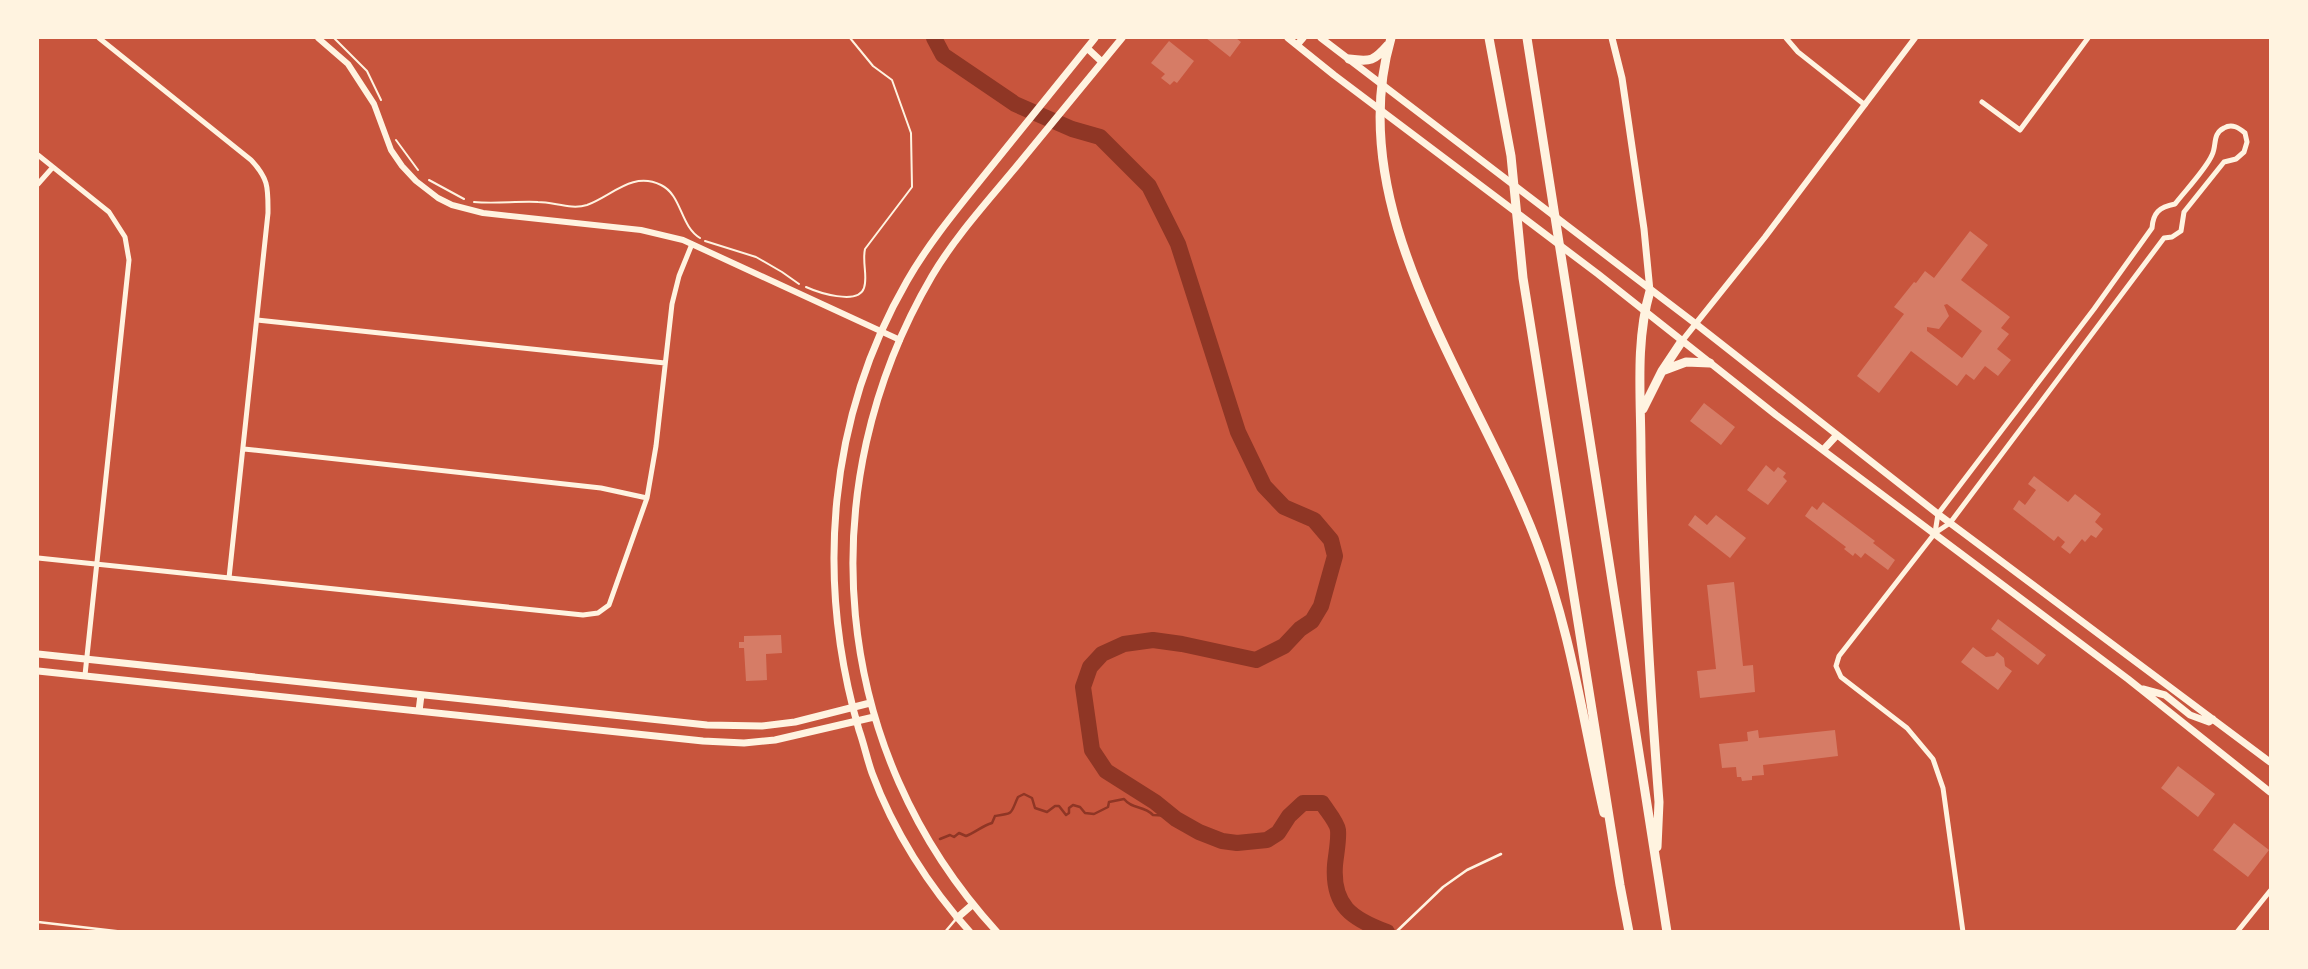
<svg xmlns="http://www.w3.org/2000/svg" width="2308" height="969" font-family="'PT Serif',serif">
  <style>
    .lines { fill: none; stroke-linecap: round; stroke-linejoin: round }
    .stream { stroke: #8f3625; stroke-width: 2.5 }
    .river { stroke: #8f3625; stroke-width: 16 }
    .building { fill: #d67c66; fill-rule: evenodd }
    .path { stroke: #fff3e0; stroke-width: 2 }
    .service { stroke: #fff3e0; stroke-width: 2.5 }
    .minor { stroke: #fff3e0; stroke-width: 5 }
    .tertiary { stroke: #fff3e0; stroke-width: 6 }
    .secondary { stroke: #fff3e0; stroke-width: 7 }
    .motorway { stroke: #fff3e0; stroke-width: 9 }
  </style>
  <rect width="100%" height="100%" fill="#c8553d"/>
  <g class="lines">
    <path class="stream" d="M940 839 950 835 954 837 959 833 966 836C976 832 982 826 992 823L995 816C1015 813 1010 814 1018 797L1024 794 1032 798 1035 808 1047 812 1055 806H1059L1066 815 1069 813V808L1073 805 1080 807 1085 813 1094 814 1108 807 1109 802 1124 799C1133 810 1143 805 1153 815L1173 816"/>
    <path class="river" d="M934 38 943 55 1015 104 1072 129 1100 137 1149 186 1178 244 1238 432 1264 486 1284 507 1314 520 1331 540 1335 556 1321 606 1312 621 1300 629 1284 646 1256 660 1182 644 1153 640 1124 644 1102 654 1090 667 1083 687 1092 750 1106 771 1155 802 1176 819 1199 832 1222 841 1237 843 1267 840 1278 833 1289 816 1303 803H1322C1327 811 1337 822 1338 830 1339 841 1336 854 1335 865 1332 906 1352 919 1387 932"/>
  </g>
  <path class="building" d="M1206 38H1236L1241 42 1230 57Z
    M1169 41 1194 61 1177 83 1174 81 1170 85 1161 78 1165 74 1151 63Z
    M1970 231 1988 245 1961 280 2010 317 2001 328 2009 334 1997 349 2011 360 1998 376 1985 366 1974 380 1966 374 1957 386 1911 351 1879 393 1857 376 1904 314 1894 307 1914 282 1916 283 1925 271 1934 278ZM1947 304 1982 331 1962 358 1927 331V327L1939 329 1949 316 1944 305Z
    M1704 403 1735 427 1721 445 1690 421Z
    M1766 465 1774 472 1778 467 1786 473 1783 477 1787 481 1768 505 1747 490Z
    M2034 476 2068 502 2075 494 2101 514 2095 522 2103 529 2096 538 2091 535 2085 542 2082 539 2070 554 2061 547 2065 542 2058 536 2054 541 2013 509 2019 500 2025 505 2036 490 2028 484Z
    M1823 502 1875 541 1873 543 1895 560 1888 570 1865 553 1861 558 1855 553 1853 556 1844 549 1846 547 1805 516 1812 506 1817 510Z
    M1695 515 1707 525 1716 515 1746 538 1730 558 1688 525Z
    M1734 582 1743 666 1753 665 1755 692 1700 698 1697 671 1716 669 1707 585Z
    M1998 619 2046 655 2038 665 1991 629Z
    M781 635 782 653 766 654 767 680 746 681 744 648H739V642H744V636Z
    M1973 647 1986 657 1994 656 1997 652 2004 658 2005 666 2012 671 1998 690 1961 662Z
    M1758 730 1759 738 1835 730 1838 756 1763 765 1764 775 1752 776V780L1742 781 1741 777H1737L1736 767 1722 768 1719 744 1748 741 1747 732Z
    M2178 766 2215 794 2198 817 2161 788Z
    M2234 823 2269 850 2248 877 2213 850Z"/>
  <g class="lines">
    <path class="path" d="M334 38 367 71 381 100
      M396 140 418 170
      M429 180 464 199
      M474 202C495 204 517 201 538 202 554 202 571 210 587 205 612 196 632 171 661 185 682 195 680 226 700 238
      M705 241 756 257 782 272 799 284
      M806 287C817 292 858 306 864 288 868 277 862 262 865 249L912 187 911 133 892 80 873 66 850 38"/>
    <path class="service" d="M38 922 124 932
      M945 932 956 919
      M1396 932 1443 887 1467 870 1501 854"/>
    <path class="minor" d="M99 38 251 160C269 179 268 188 268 213L229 578
      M1786 38 1798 52 1865 105
      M1982 102 2020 130 2088 38
      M38 155 109 212 125 237 129 260 85 675
      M38 184 53 167
      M257 320 665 363
      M244 449 601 488 647 498
      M1935 533 1938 514 2094 309 2152 228C2153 213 2159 207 2175 204 2185 191 2206 169 2212 155 2217 145 2212 134 2224 128 2232 123 2239 128 2245 133L2247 142 2244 152 2236 159 2224 162 2184 212 2181 231 2172 237 2164 238 1950 523 1935 533 1839 656 1836 666 1841 677 1907 728 1933 759 1943 788 1963 932
      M38 558 583 615 598 613 609 605 647 498 656 446 672 304 679 276 692 244
      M2237 932 2270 891"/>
    <path class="tertiary" d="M318 38 348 64 374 104 391 150 402 166 416 181 438 198 452 205 483 213 641 230 683 240 900 340
      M1682 341 1765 237 1915 38"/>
    <path class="secondary" d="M1288 38 1334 75 1598 274 1776 415 2128 679 2270 792
      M1321 38 1696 324 1938 514 2270 762
      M1612 38 1622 78 1644 229 1650 291
      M1297 45 1303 38
      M1087 48 1102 62
      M1824 449 1837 435
      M38 654 707 725 762 726 795 722 870 703
      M38 671 703 741 744 743 775 740 874 717
      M2143 689 2165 695 2190 715 2209 722 2213 719
      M419 711 421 695
      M957 918 972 905
      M970 932C929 887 893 830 872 773 867 759 864 744 859 730 815 579 828 418 907 281 927 246 953 214 978 183 1017 134 1056 86 1095 38
      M997 932C830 750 808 488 932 276 955 237 987 202 1016 167 1051 124 1087 81 1122 38"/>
    <path class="motorway" d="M1391 38C1340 213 1478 387 1537 543 1571 631 1583 722 1604 813
      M1489 38 1511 156 1523 278 1620 885 1629 932
      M1527 38 1667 932
      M1349 59C1371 62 1374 61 1388 45
      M1650 291C1635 342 1641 399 1641 453 1643 569 1650 686 1659 802L1657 847
      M1662 371 1686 362 1710 363
      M1643 409 1662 371 1682 341"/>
  </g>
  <rect width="2308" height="969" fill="none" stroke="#fff3e0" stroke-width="78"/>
</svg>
